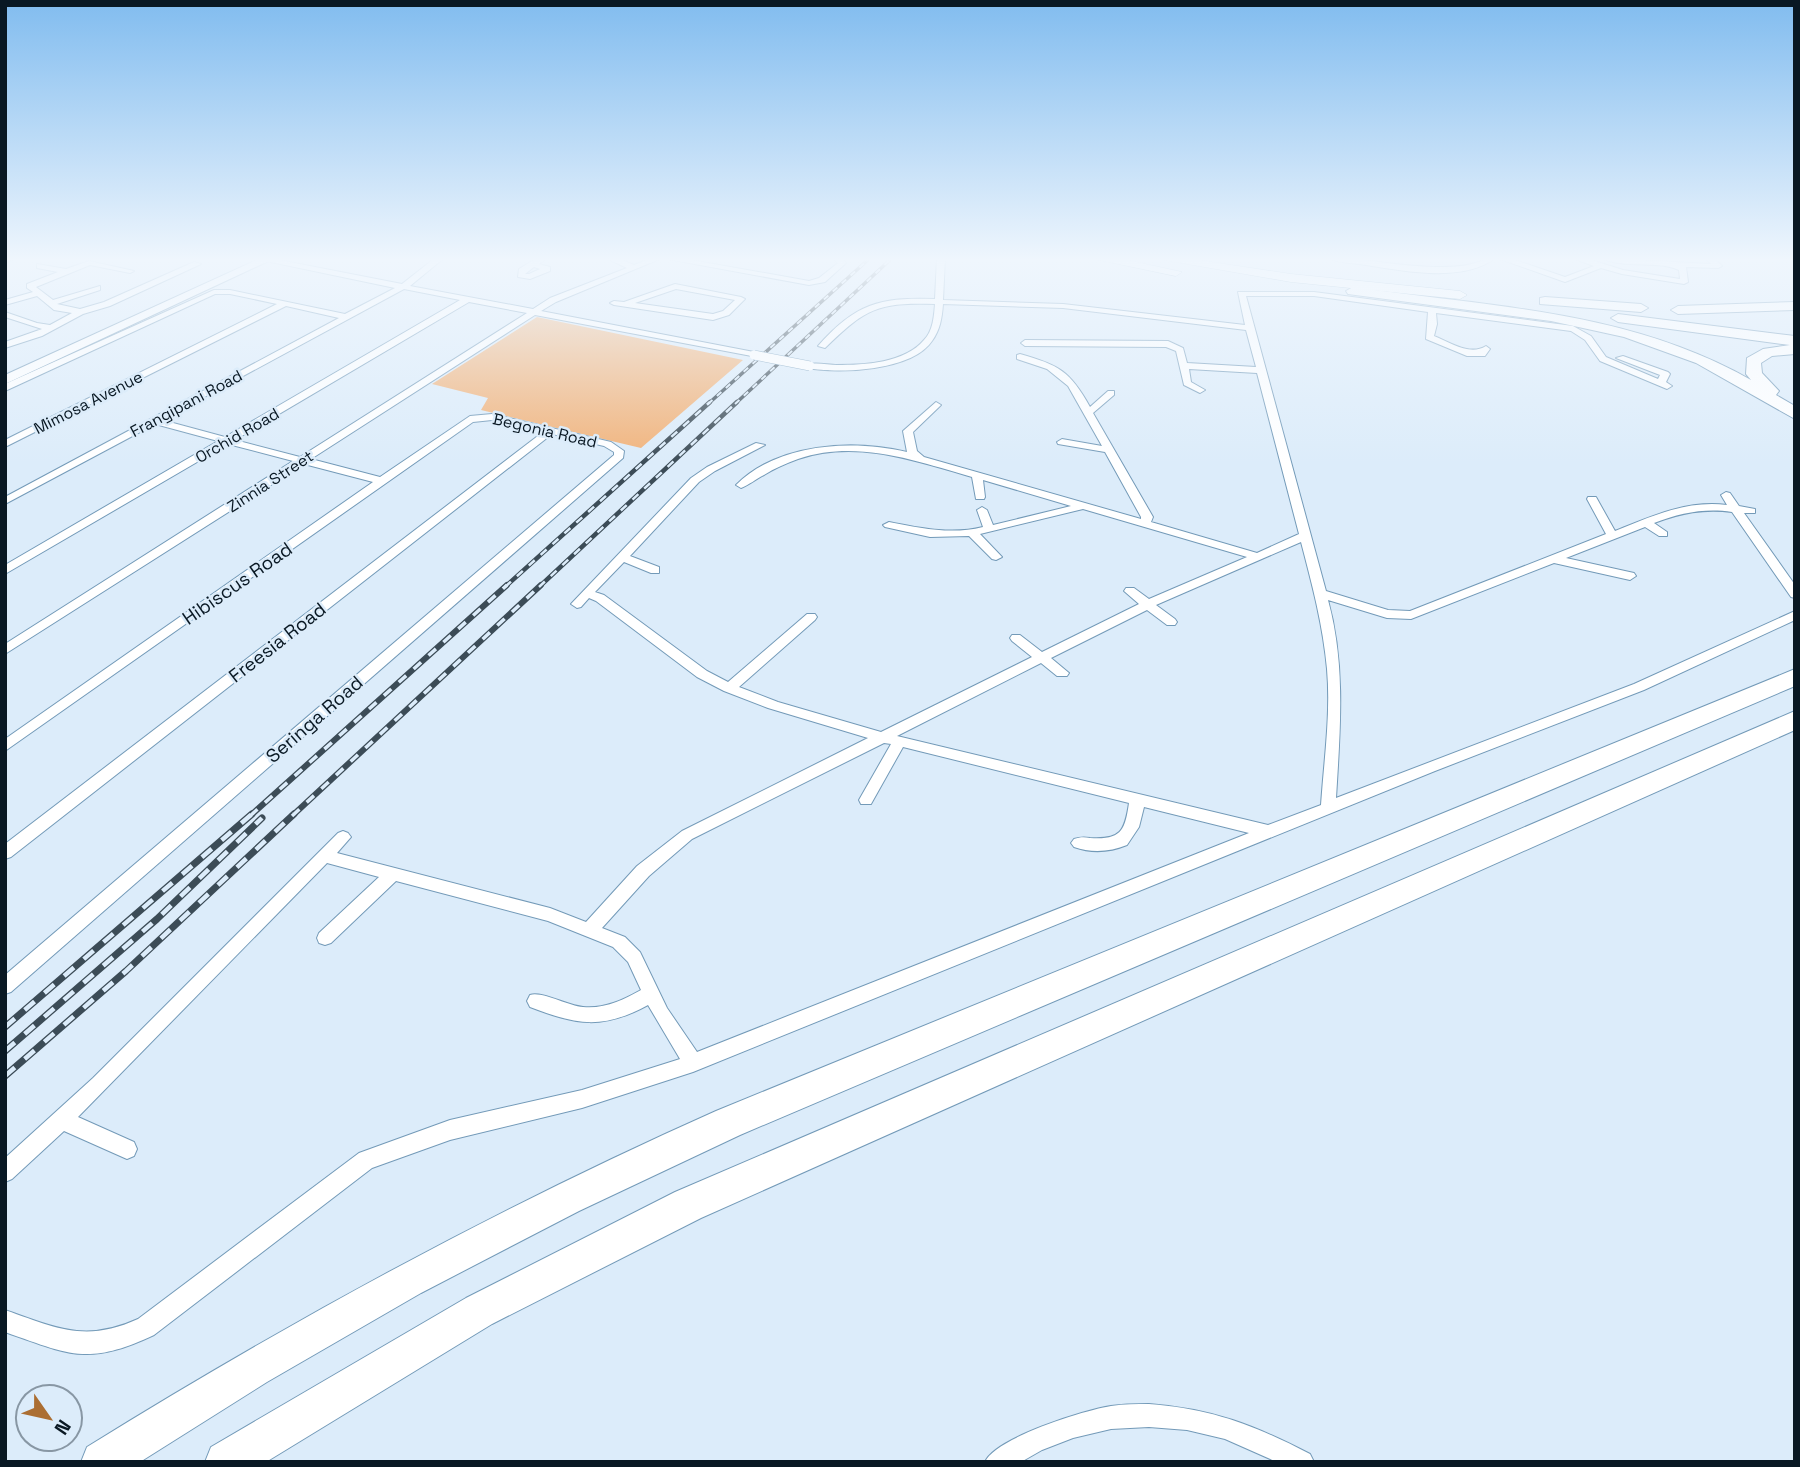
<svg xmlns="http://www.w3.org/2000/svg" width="1800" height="1467" font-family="'Space Grotesk',sans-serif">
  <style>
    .green { fill: #f1b37b }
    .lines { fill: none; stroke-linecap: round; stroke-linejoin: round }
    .minor-casing { stroke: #739ab8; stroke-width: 2 }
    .secondary-casing { stroke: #739ab8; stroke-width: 2 }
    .trunk-casing { stroke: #739ab8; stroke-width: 1 }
    .motorway-casing { stroke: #739ab8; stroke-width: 2 }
    .minor { fill: #fff; fill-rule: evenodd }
    .secondary { fill: #fff; fill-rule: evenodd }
    .trunk { fill: #fff; fill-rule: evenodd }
    .motorway { fill: #fff; fill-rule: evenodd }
    .rail-far3-casing { stroke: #3c4c57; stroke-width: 3.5 }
    .rail-far2-casing { stroke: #3c4c57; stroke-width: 4.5 }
    .rail-far1-casing { stroke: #3c4c57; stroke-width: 6 }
    .rail-casing { stroke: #3c4c57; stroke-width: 7 }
    .rail-far3 { stroke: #dcecfa; stroke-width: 2; stroke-dasharray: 6; stroke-linecap: butt }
    .rail-far2 { stroke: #dcecfa; stroke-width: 2.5; stroke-dasharray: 8; stroke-linecap: butt }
    .rail-far1 { stroke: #dcecfa; stroke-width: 3.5; stroke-dasharray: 10; stroke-linecap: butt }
    .rail { stroke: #dcecfa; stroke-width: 4.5; stroke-dasharray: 13; stroke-linecap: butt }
    .minor-bridge-casing { stroke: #739ab8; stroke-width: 10; stroke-linecap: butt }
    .minor-bridge { stroke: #fff; stroke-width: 9 }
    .labels { text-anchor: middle; stroke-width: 5; stroke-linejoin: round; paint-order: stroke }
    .far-street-label { font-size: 16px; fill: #091823; stroke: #dcecfa }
    .street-label { font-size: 19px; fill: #091823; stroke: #dcecfa }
  </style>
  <rect width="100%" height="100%" fill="#dcecfa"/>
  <path class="green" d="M537 317 743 360 641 448 481 410 488 398 432 384Z"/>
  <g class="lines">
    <defs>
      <path id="minor" d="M5 258H16L5 263Z
        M252 258H269L402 284 435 258H444L410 286 533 309 550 298 627 268 606 258H617L634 265 652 258H680L809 281 819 278 838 263 833 258H841L846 263 825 282 809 285 662 258 556 302 541 311 754 352 758 355 757 357 535 315 311 459 380 477 470 416 492 414 611 442 624 451 623 458 11 992 5 994V975L614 455V452L604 446 552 434 11 857 5 859V844L543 432 492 420 473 422 5 751V739L373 482 304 464 5 654V644L293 461 228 444 5 574V565L218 441 155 424 5 504V497L339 318 286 306 5 447V440L277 304 230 294H215L5 391V384L214 290H230L345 314 395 288ZM404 289 460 300 225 437 162 420ZM469 302 527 313 300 457 235 440Z
        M537 258H547L539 264 550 267V271L530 279 518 277 519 269ZM534 267 540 269 529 274H525Z
        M937 258H945L943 300 1063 304 1245 325 1238 292H1314L1573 326 1591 336 1606 357 1658 379 1660 375 1616 358 1623 356 1668 372 1670 374 1666 382 1672 386 1667 389 1600 361 1585 340 1571 331 1436 313 1437 324 1434 336C1451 343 1470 356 1486 346L1490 349 1485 356H1467L1426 339 1428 312 1314 296H1246L1326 591 1388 610 1410 611 1606 534 1587 499 1588 497H1596L1615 531C1652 516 1687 500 1727 505L1721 495 1726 492 1730 493 1739 506 1755 509V513H1744L1795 585V598L1791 597 1732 512C1704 508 1681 513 1654 523L1667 532V536H1659L1645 527 1566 558 1634 573 1636 576 1630 580 1554 563 1411 619 1387 618 1328 600C1346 665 1340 731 1336 798L1634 684 1795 611V620L1644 690 1435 771 693 1072 582 1108 450 1140 372 1168 154 1335C88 1366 70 1355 5 1332V1310C56 1328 86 1343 138 1319L359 1153 450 1120 582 1090 680 1059 648 1005C602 1030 577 1025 530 1007L527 1001 530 995C542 991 568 1006 583 1007 605 1009 623 1000 641 990L628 962 613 947 548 921 396 881 331 943 325 945 319 943 317 938 319 933 379 877 327 863 78 1117 134 1142 137 1149 134 1156 127 1159 64 1131 12 1179 5 1182V1158L93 1078 338 833 343 831 348 833 351 837 337 853 550 908 586 922 637 866 682 831 868 738 768 708 724 691 697 677 596 601 589 598 581 607 577 608 571 604 691 478 707 467 756 443 765 445 715 471 699 482 630 556 659 567V573H651L624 562 595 592 604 595 707 671 728 682 807 614H815L817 617 815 620 739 687 778 702 881 732 1032 657 1012 641 1010 638 1012 635H1020L1042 652 1139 604 1124 591 1126 588H1134L1149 599 1247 557 1083 509 980 534 1002 557 996 560 992 559 969 536 930 537 885 527 883 525 889 522C920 528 951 535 983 527L977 510 982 507 987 510 993 525 1071 506 983 480 985 497 984 499H976L972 477C916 461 857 439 798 459 787 463 775 468 764 475 756 479 749 485 741 488L736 485C778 443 852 439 907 452L903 431 936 402 941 405 939 407 913 432 917 451 924 457 1141 519V517L1105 452 1058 444 1057 442 1062 439 1102 446 1068 386 1047 369 1017 359V355L1020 354C1059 365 1070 371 1090 407L1108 391H1114V395L1093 413 1153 517 1151 522 1257 553 1299 534 1257 373 1189 369 1191 382 1205 390 1200 393 1184 385 1176 351 1166 347 1025 346 1021 343 1025 340 1168 341 1183 348 1187 363 1256 367 1246 330 1063 308 943 304C942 318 940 330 932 341 912 371 839 374 807 368L805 366C813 361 827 365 837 365 864 365 905 363 924 340 933 331 934 316 935 304 877 302 865 309 825 348L818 346C855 304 879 297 935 299ZM1301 542C1312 584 1323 625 1327 669 1331 714 1324 760 1321 805L1268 825 897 736 1041 663 1057 676H1067L1069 673 1051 658 1147 610 1167 625H1175L1177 622 1175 619 1156 605ZM884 743 891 744 859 800 861 804H871L903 747 1129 803C1125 831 1121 840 1090 838 1084 837 1080 837 1074 839L1071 843 1074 847C1091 853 1110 852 1127 845L1139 827 1144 807 1249 833 697 1052 667 1008 640 952 625 937 602 928 649 876 692 839Z
        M1328 258C1365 258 1401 267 1437 267 1449 267 1463 267 1475 263 1483 261 1487 258 1496 258 1461 283 1405 271 1366 265 1354 263 1339 263 1328 258Z
        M1497 258H1509L1565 277 1594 266 1572 258H1585L1623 270 1680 279 1679 270C1657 260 1625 269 1601 258L1711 264 1706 258H1714L1722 266 1718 268 1686 267 1688 282 1684 284 1622 274 1601 268 1565 282Z
        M89 261 134 271 130 273 90 265 36 287 53 300 100 286V290L57 304 80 309 104 302 194 262 201 264 110 306 83 314 42 336 5 348V342L42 329 5 317V312L37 323 50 325 72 313 54 310 37 296 5 305V300L33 292 27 288V284L58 272 37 268V264L66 269Z
        M675 284 741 297 745 299 729 315 713 320 614 305 610 303 614 301 624 302ZM676 289 735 300 723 311 713 314 635 303Z
        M1149 1404C1213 1409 1254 1425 1310 1454L1314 1462H1277L1225 1439 1187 1430 1149 1427 1111 1429 1073 1438 1042 1450 1021 1462H985C995 1438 1085 1410 1111 1406 1124 1404 1137 1404 1149 1404Z"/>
      <path id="secondary" d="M261 258H275L5 384V375Z"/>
      <path id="trunk" d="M1090 258H1118L1182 272 1176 276Z
        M1153 258H1185L1291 274 1460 291 1467 295 1460 299 1291 282Z"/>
      <path id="motorway" d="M1353 287C1490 307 1628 310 1751 380L1746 374 1747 358 1763 349 1790 345 1618 322 1611 318 1618 314 1795 336V354L1772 356 1761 363 1762 373 1779 391 1776 395 1795 406V419L1696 363 1624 337 1551 321 1348 294 1346 291Z
        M1545 297 1641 304 1648 308 1641 312 1540 304V298Z
        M1795 302V310L1678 314 1671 310 1678 306Z
        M1795 669V686L740 1135 579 1211 421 1293 267 1382 140 1462H81L87 1447C290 1321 498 1208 716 1111Z
        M1795 711V730L701 1218 492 1324 266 1462H205L211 1447 466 1298 675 1192Z"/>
    </defs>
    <use href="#minor" class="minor-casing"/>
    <use href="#secondary" class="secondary-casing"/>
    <use href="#trunk" class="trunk-casing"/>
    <use href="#motorway" class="motorway-casing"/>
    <use href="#minor" class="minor"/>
    <use href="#secondary" class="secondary"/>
    <use href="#trunk" class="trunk"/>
    <use href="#motorway" class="motorway"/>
    <defs>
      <path id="rail-far3" d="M708 404 870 258
        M735 404 892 258"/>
      <path id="rail-far2" d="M505 587 710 402
        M539 587 737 402"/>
      <path id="rail-far1" d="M250 816 507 585
        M292 816 541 585"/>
      <path id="rail" d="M5 1027 252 814
        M5 1051 157 919 262 818
        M5 1076 126 971 294 814"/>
    </defs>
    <use href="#rail-far3" class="rail-far3-casing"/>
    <use href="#rail-far2" class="rail-far2-casing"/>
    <use href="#rail-far1" class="rail-far1-casing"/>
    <use href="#rail" class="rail-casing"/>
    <use href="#rail-far3" class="rail-far3"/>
    <use href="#rail-far2" class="rail-far2"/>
    <use href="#rail-far1" class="rail-far1"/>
    <use href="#rail" class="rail"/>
    <defs>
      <path id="minor-bridge" d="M754 355 810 366"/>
    </defs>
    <use href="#minor-bridge" class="minor-bridge-casing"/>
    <use href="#minor-bridge" class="minor-bridge"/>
  </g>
  <linearGradient id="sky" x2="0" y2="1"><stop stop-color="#81bcef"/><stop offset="0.56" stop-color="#eff6fd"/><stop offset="1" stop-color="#eff6fd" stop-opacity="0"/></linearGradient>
  <rect width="1800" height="464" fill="url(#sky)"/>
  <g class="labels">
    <g class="far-street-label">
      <text transform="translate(88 402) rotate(-27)" y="6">Mimosa Avenue</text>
      <text transform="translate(186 403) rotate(-28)" y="6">Frangipani Road</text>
      <text transform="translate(545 430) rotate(13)" y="6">Begonia Road</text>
      <text transform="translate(237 435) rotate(-30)" y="6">Orchid Road</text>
      <text transform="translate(270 481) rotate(-33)" y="6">Zinnia Street</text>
    </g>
    <g class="street-label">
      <text transform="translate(237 583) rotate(-35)" y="7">Hibiscus Road</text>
      <text transform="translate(277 642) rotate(-38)" y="7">Freesia Road</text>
      <text transform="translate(314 719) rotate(-41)" y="7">Seringa Road</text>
    </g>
  </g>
  <rect width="1800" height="1467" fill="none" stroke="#091823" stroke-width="14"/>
  <g transform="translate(49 1418) rotate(124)"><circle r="33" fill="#dcecfa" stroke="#8897a4" stroke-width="2"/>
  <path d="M0-5L12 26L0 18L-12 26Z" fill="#ab6e32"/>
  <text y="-10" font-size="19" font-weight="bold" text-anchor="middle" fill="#091823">N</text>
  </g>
</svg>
